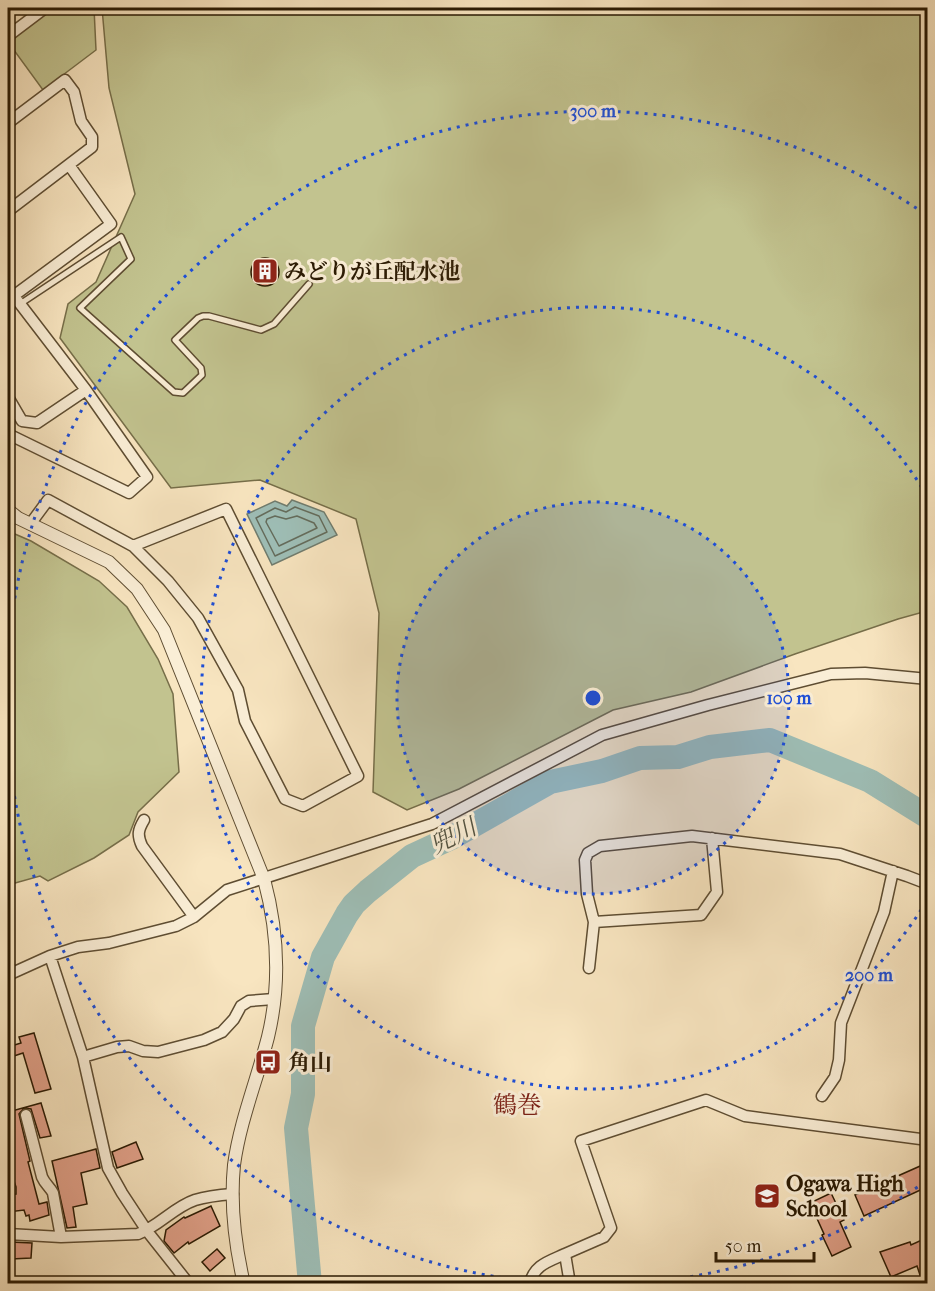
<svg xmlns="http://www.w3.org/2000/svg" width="935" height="1291" font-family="'IM FELL French Canon','Noto Serif JP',serif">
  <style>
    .green { fill: #c2c38f; stroke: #766e49; stroke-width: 1.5 }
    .water { fill: #9ebeb6; stroke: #707c6e; stroke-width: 1.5 }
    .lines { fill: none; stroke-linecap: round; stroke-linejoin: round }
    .shore { stroke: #646c5c; stroke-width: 1.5 }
    .river { stroke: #9ebeb6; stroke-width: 24 }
    .building { fill: #e3a28b; stroke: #2a1a03; stroke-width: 1.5 }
    .service-casing { stroke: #5e4d32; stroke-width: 8 }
    .minor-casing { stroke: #5e4d32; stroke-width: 13 }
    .tertiary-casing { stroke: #5e4d32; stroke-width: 14 }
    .service { stroke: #faeed6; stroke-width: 5 }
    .minor { stroke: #faeed6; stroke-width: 10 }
    .tertiary { stroke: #faeed6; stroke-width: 12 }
    .ring { fill: none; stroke: #1d4ed8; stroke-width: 3; stroke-dasharray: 3 6 }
    .labels { text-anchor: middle; stroke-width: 6; stroke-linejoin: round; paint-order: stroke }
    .poi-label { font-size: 22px; font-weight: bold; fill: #2a1a03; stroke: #faeed6; text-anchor: start }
    .water-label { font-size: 24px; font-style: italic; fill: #535342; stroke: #faeed6 }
    .neighbourhood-label { font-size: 24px; fill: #7a1f14; stroke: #faeed6 }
    .centre { fill: #1d4ed8; stroke: #faeed6; stroke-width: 3 }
    .ring-label { font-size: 18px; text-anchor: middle; font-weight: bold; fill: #1d4ed8; stroke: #faeed6; stroke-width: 6; stroke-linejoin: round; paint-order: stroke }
  </style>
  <rect width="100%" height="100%" fill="#f8e5c0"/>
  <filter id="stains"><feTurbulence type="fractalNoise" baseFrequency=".00333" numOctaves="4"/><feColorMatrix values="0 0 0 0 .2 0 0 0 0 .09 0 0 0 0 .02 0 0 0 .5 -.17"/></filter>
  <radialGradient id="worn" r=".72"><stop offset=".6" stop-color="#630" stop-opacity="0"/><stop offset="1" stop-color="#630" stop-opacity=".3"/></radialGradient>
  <path class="green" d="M54 8H94L96 50 43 90 8 42Z
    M102 8H927V611L898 619 795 654 691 692 613 710 459 789 407 810 373 792 379 613 356 519 260 480 171 488 60 338 68 304 96 282 135 194 109 88Z
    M8 531 31 541 99 581 127 607 158 659 173 694 179 772 138 812 129 835 94 858 48 881 40 876 8 885Z"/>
  <path class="water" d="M292 500 324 512 337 535 272 565 247 514 275 501 287 506Z"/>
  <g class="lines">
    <path class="shore" d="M275 508 286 512 295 507 319 516 327 532 275 556 256 518Z
      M275 516 286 519 297 516 314 523 317 528 279 546 266 522 267 519Z"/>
    <path class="river" d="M310 1284 296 1128 303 1094V1026L323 957 347 914 354 904 368 891 412 856 453 837 550 782 602 771 640 758 678 757 710 747 770 740 870 781 928 817"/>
  </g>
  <path class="building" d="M251 272a14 14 0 1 1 28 0a14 14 0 1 1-28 0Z
    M34 1033 51 1089 35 1093 23 1053 8 1058V1047L21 1043 19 1037Z
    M41 1103 51 1136 40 1138 31 1109 24 1108 19 1114 30 1161 28 1162 39 1204 47 1202 49 1215 30 1221 29 1215 26 1216 24 1210 8 1212V1195L16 1194V1187L10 1170H8V1112Z
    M136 1142 143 1159 117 1168 112 1152Z
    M96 1149 100 1168 81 1173 87 1204 73 1207 76 1227 67 1228 52 1161Z
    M927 1163V1187L864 1216 855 1195Z
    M831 1193 844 1220 840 1222 851 1247 832 1256 822 1235 824 1234 810 1203Z
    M211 1206 220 1226 189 1244 188 1242 174 1253 164 1241 166 1230 184 1217 185 1218Z
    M924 1239 927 1247V1284H923L917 1266 891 1277 880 1252 910 1242 911 1245Z
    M10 1242 32 1243 31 1258 11 1259 9 1257Z
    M217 1249 225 1258 210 1271 202 1262Z"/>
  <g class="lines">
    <defs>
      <path id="service" d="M20 304 121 237 131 259 80 308 174 392 183 393 202 375 201 368 175 340 198 318 203 316H209L261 330 274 324 309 284"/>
      <path id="minor" d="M8 36 45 8
        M8 123 65 80 74 92 81 121 92 137V147L8 211
        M8 300 111 224 69 165
        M8 397 22 421 37 423 86 390
        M8 434 129 493 147 477 86 390 14 296
        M226 509 358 776 303 806 285 799 245 721 238 690 198 618 168 581 133 546Z
        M31 523 48 500 133 546
        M144 820C138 830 137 835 142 846L194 917
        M594 922 701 915 717 892 712 838
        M50 956 83 1057 108 1168 122 1193 147 1231 189 1284
        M589 968 594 922 587 894 585 860 588 853 600 846 692 836 840 854 907 876 928 884
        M8 975 50 956 78 947 109 943 176 926 194 917 227 890 432 824 602 735 708 705 831 674 865 673 928 679
        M83 1057 117 1047 129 1046 143 1051 158 1052 204 1040 222 1032 234 1019 241 1006 249 1001 274 999
        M822 1096 835 1077 839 1060 841 1023 884 912 893 871
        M26 1115 42 1177C45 1184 50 1187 53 1193L61 1237
        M8 1183 9 1188
        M8 1234 61 1237 138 1234C159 1226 174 1207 195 1200 208 1196 220 1195 233 1194
        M565 1254 604 1237 611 1228 581 1141 706 1100 745 1116 928 1140
        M530 1284C533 1265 550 1261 565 1254L570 1284"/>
      <path id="tertiary" d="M8 510 18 518 109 562 137 589 164 630 264 879C278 931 281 983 268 1037 257 1080 240 1121 234 1165 230 1205 235 1245 244 1284"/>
    </defs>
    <use href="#service" class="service-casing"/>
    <use href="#minor" class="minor-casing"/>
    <use href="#tertiary" class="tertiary-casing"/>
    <use href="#service" class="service"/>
    <use href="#minor" class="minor"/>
    <use href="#tertiary" class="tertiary"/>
  </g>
  <circle cx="593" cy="698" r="196" fill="#1d4ed8" fill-opacity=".12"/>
  <g class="ring">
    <circle cx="593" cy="698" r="196"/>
    <path d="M926 902A391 391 0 1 1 926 494"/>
    <path d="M925 1182A587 587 0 0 1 639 1283M547 1283A587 587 0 0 1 8 744M8 652A587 587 0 0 1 925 214"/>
  </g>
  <defs>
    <symbol id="building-square" viewBox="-11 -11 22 22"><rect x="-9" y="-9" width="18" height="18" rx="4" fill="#8f2418" stroke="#faeed6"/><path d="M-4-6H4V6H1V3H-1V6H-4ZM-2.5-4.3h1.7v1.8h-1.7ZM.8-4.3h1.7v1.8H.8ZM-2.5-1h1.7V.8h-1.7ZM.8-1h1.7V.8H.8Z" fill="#fff"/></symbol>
    <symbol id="bus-square" viewBox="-11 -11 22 22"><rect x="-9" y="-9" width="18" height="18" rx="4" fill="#8f2418" stroke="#faeed6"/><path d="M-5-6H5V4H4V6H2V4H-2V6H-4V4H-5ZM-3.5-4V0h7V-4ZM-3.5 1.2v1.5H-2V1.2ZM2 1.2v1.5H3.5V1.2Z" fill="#fff"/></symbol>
    <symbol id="school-square" viewBox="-11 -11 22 22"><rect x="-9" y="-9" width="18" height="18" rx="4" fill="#8f2418" stroke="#faeed6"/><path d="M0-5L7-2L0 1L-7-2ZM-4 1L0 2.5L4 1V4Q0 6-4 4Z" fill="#fff"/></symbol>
  </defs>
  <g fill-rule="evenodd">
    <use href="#building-square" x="250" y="256" width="30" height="30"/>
    <use href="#bus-square" x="253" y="1047" width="30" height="30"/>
    <use href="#school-square" x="752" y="1181" width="30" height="30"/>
  </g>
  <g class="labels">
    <g class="poi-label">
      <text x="284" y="279">みどりが丘配水池</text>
      <text x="288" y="1070">角山</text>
      <text x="786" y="1191">Ogawa High<tspan x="786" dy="25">School</tspan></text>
    </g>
    <g class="water-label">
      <text transform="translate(453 836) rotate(-27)" y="8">兜川</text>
    </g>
    <g class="neighbourhood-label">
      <text x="517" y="1113">鶴巻</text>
    </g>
  </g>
  <circle cx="593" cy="698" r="9" class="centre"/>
  <g class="ring-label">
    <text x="593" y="117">300 m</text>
    <text x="789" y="704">100 m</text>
    <text x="869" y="981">200 m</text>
  </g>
  <rect width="935" height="1291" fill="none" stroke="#f8e5c0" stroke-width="30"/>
  <rect x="9" y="9" width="917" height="1273" fill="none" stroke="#2a1a03" stroke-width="3"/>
  <rect x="15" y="15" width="905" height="1261" fill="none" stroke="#2a1a03" stroke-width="1.5"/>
  <path d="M716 1252v9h98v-9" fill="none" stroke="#2a1a03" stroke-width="3"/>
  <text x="725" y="1252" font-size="18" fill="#2a1a03" stroke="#faeed6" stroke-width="4.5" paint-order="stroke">50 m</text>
  <rect width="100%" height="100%" filter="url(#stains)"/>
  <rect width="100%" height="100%" fill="url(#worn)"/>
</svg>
